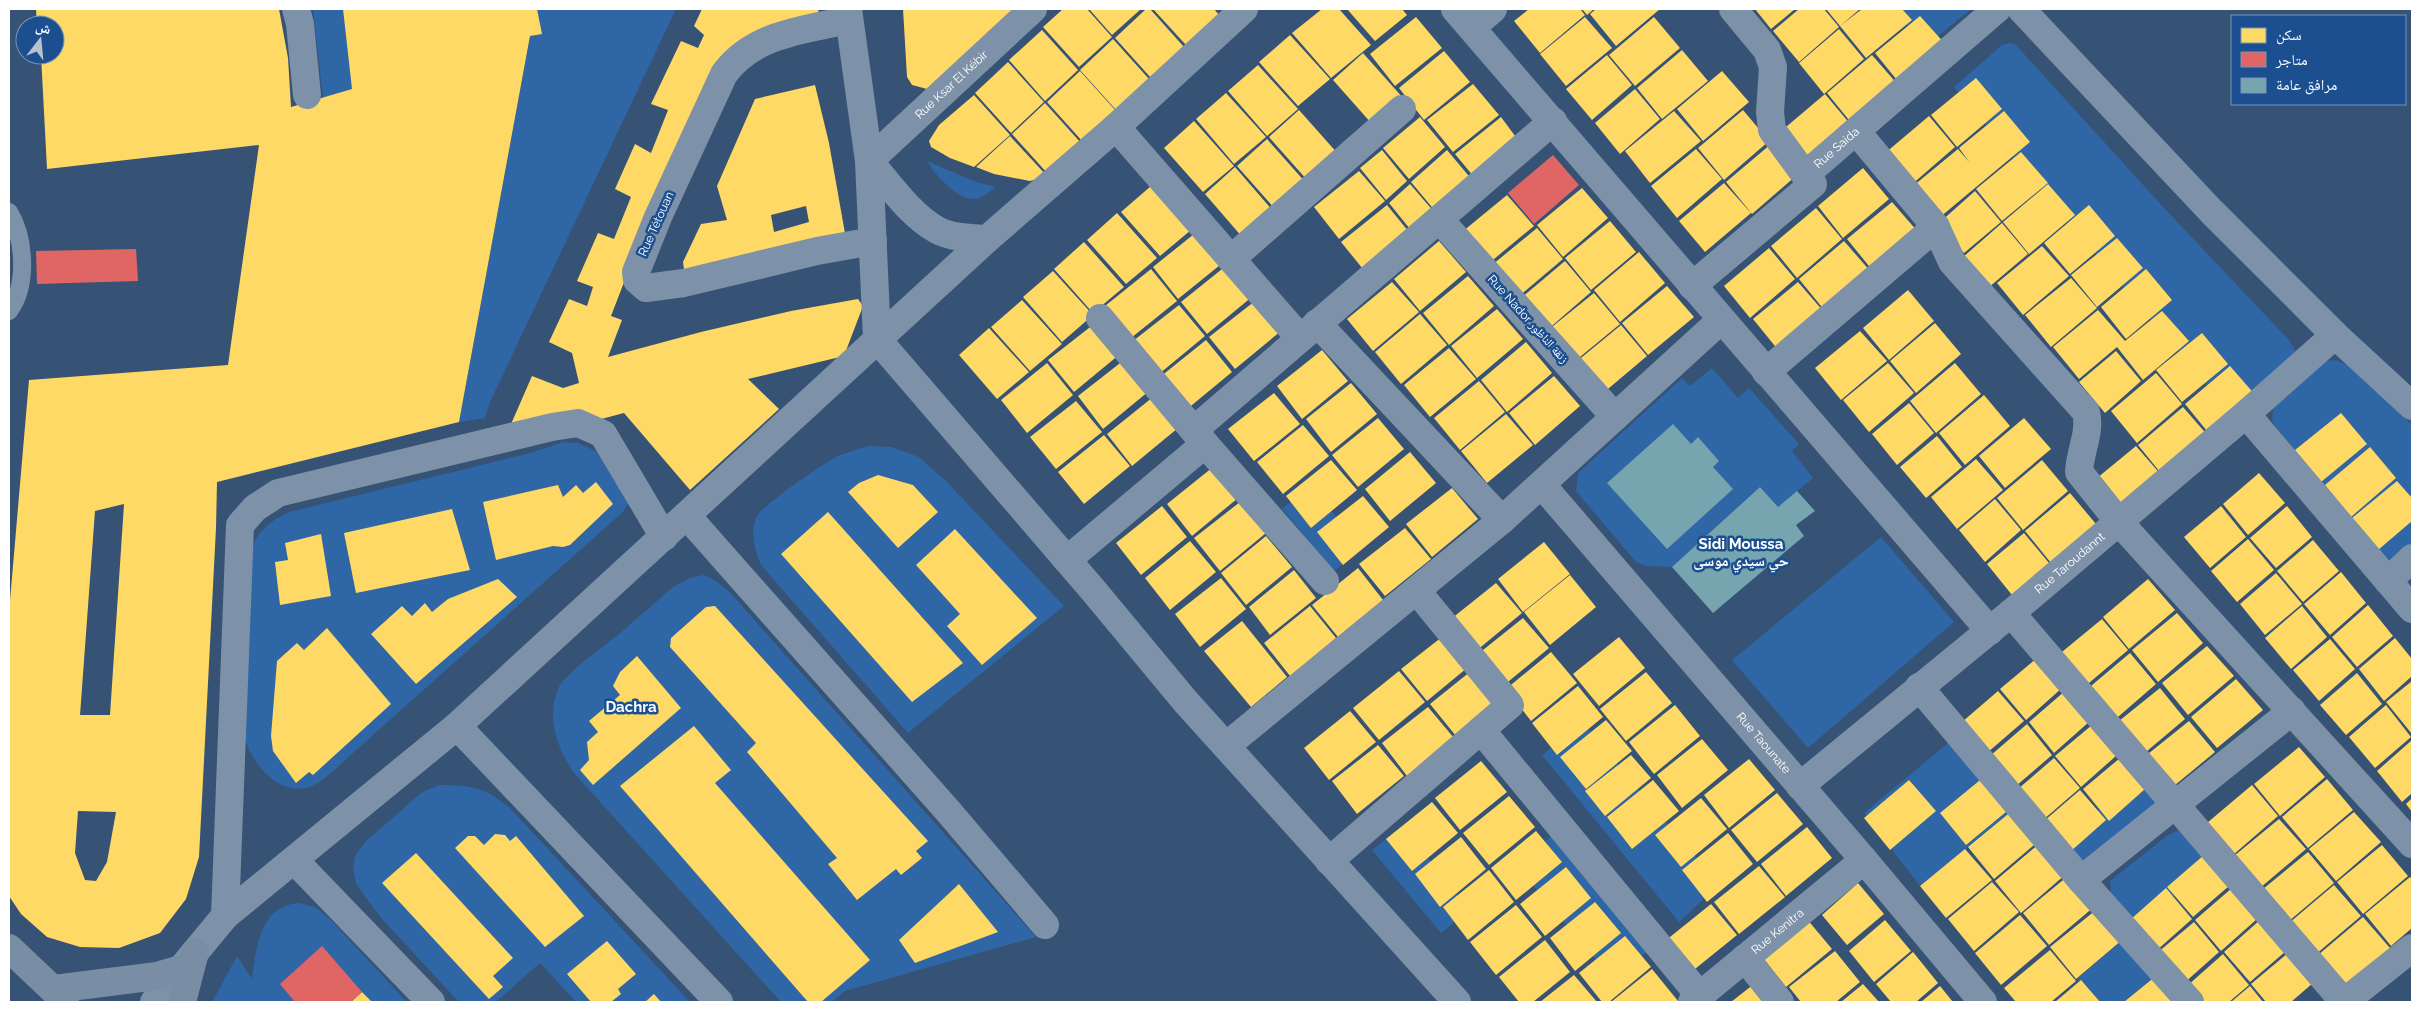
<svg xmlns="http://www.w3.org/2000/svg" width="2421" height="1011" font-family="Raleway,'Noto Naskh Arabic',sans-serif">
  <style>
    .green { fill: #2f66a5 }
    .homes { fill: #ffd966; fill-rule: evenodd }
    .shops { fill: #e06666 }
    .public { fill: #76a5af }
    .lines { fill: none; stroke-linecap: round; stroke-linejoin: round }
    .lane { stroke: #7d92a8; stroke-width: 18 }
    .street { stroke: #7d92a8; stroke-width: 28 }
    .secondary { stroke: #798da4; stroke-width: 28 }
    .labels { text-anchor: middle; stroke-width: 5; stroke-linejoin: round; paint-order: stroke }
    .street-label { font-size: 12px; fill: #fff; stroke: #1b4f8f }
    .quarter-label { font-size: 15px; font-weight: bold; fill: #fff; stroke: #1b4f8f }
  </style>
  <rect width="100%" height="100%" fill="#365274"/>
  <path class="green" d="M313 9H676L490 402 485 418 459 422 530 37 323 98Z
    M1892 9H1971L1926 46Z
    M2009 43 2015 44 2166 210 2289 340 2296 352 2234 417 1954 87 2002 45Z
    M927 161 976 182 996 187C990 191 983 198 976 199 958 201 935 175 927 161Z
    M2336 360 2350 366 2412 425V544L2389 565 2272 422 2273 409 2317 365 2324 361Z
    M1712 368 1738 398 1749 388 1799 444 1792 451 1813 478 1778 507 1760 487 1672 567 1645 566 1635 561 1576 491 1578 473 1682 378 1690 386Z
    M564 442 578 443 602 454 628 503 624 511 353 753C342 762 327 779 314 785 283 800 254 767 245 740L252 546C261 528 271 521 289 512L530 453Z
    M868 446 891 447 919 457 945 480 1064 606 908 733 761 565C755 551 749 531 757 516 763 505 825 462 838 456 848 452 858 449 868 446Z
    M1311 485 1362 549 1334 571 1282 509Z
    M1881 537 1954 622 1808 748 1732 660Z
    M703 575C723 581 737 601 751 616L1036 937 845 991 832 1002H781L573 772C557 746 546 719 558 689 564 674 604 646 618 635 636 619 655 603 673 587L690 578Z
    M1583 723 1719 885 1679 922 1542 755Z
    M1954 738 2013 810 1920 886 1864 813Z
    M2137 779 2159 807 2082 867 2061 841Z
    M439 785C472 785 484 787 510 808L690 1002H576L540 963 496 1002H459L381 918 356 884 353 868 355 856 365 842 421 793Z
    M1402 826 1470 910 1441 933 1372 850Z
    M2177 831 2183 832 2211 864 2136 928 2111 895 2110 881 2168 835Z
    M1554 834 1650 949 1613 980 1516 865Z
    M299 903 315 907 329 918 407 1002H212L237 956 252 979C256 948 260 905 299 903Z
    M2122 940 2178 1002H2098L2077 979Z"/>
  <path class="homes" d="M36 9H279L288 58 291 107 352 89 343 9H537L542 34 530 36 459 422 217 482 216 528 199 857 186 899 160 933 119 948 80 947 47 937 21 914 9 896V612L29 380 228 365 259 145 47 169 41 55H55V25H37ZM124 504 110 715H80L95 511ZM78 811 116 812 107 862 96 881 85 880 75 853Z
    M702 9H818L820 17 745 41 628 272 611 316 622 320 608 357 701 332 791 311 858 299 863 306 844 356 748 379 779 409 690 490 624 413 590 422 508 431 532 376 563 388 579 383 572 353 549 342 569 299 587 306 593 287 577 281 598 233 614 239 631 197 615 189 635 144 651 153 668 110 651 104 681 41 698 48 704 35 694 26Z
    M903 9H1014L927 89 912 85 907 77Z
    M1063 9H1087L1112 37 1079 67 1043 27Z
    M1089 9H1141L1112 35Z
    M1146 9H1150L1184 47 1151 78 1115 38Z
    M1153 9H1214L1219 15 1186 45Z
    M1322 9H1339L1371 45 1331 78 1292 33Z
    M1347 9H1402L1407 15 1375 41Z
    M1529 9H1580L1585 15 1540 53 1514 21Z
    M1582 9H1594L1587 15Z
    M1596 9H1660L1616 46 1590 14Z
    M1755 9H1795L1771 29Z
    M1799 9H1824L1839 27 1799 62 1773 31Z
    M1826 9H1860L1840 26Z
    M1862 9H1902L1912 20 1866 58 1840 26Z
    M1920 16 1947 46 1901 85 1875 53Z
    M1416 17 1442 48 1395 86 1370 54Z
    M1585 17 1612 48 1566 86 1540 54Z
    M1654 17 1680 48 1635 86 1609 55Z
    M1839 29 1864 59 1824 94 1799 63Z
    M1042 30 1078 70 1045 101 1009 60Z
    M1290 35 1330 79 1298 106 1259 62Z
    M1113 39 1149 79 1116 110 1080 70Z
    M1682 50 1708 81 1662 119 1637 88Z
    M1444 51 1470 82 1424 120 1399 88Z
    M1363 53 1403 98 1372 124 1333 80Z
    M1607 55 1632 85 1592 120 1566 89Z
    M1872 55 1899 86 1853 125 1827 93Z
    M1008 62 1044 102 1011 133 975 93Z
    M1258 65 1298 109 1267 136 1228 91Z
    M1080 71 1116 111 1083 142 1047 102Z
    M1722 71 1749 102 1703 141 1677 109Z
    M1976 78 2002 109 1957 147 1931 115Z
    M1473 84 1499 115 1453 152 1427 120Z
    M815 85 829 143 846 239 685 277 683 262 701 224 727 220 717 186 755 99ZM806 206 809 222 774 232 771 215Z
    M1635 89 1660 119 1620 154 1595 123Z
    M1226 93 1266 137 1234 164 1196 119Z
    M1825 94 1851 125 1806 164 1780 132Z
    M974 95 1010 135 974 167 950 158 931 147 929 141 939 125Z
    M1045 103 1081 143 1048 174 1012 134Z
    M1299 110 1339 155 1308 181 1269 137Z
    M1743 110 1769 141 1724 180 1698 148Z
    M1674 111 1701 141 1650 183 1625 151Z
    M2004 111 2030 142 1939 218 1913 186 1958 149 1970 163 1959 148Z
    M1929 116 1955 147 1910 186 1884 154Z
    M1420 117 1445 147 1409 179 1383 148Z
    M1501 117 1521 144 1479 183 1455 154Z
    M1194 121 1234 166 1203 192 1164 148Z
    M1010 136 1047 176 1030 181 994 174 976 167Z
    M1267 139 1307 184 1276 210 1237 166Z
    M1771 144 1797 175 1752 214 1726 182Z
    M1696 149 1722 179 1677 218 1651 186Z
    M1382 150 1407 181 1386 200 1360 168Z
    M1447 150 1473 181 1436 212 1411 182Z
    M2021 152 2048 183 2002 221 1976 189Z
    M1235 167 1274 212 1243 238 1205 194Z
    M1863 168 1889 199 1843 238 1818 206Z
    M1359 171 1385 201 1339 239 1314 207Z
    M1724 183 1751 213 1705 252 1679 221Z
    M1410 184 1436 214 1414 234 1389 203Z
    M2048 184 2075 215 2029 254 2003 222Z
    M1151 186 1191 230 1160 256 1121 212Z
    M1582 188 1608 218 1563 257 1537 225Z
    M1975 191 2001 222 1964 253 1939 223Z
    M1507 195 1534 226 1488 264 1462 232Z
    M1892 202 1918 232 1873 271 1847 239Z
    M1387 205 1413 237 1367 274 1341 242Z
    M2089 205 2115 236 2070 274 2044 243Z
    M1816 208 1842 239 1797 278 1771 246Z
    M1117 213 1157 258 1126 284 1087 240Z
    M1610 221 1636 252 1591 290 1565 258Z
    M2002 223 2028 254 1988 288 1962 258Z
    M1537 228 1563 259 1518 297 1492 265Z
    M1199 230 1225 261 1178 299 1153 267Z
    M2117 238 2143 268 2097 307 2071 275Z
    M1439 241 1466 272 1420 311 1394 279Z
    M1844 241 1871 272 1825 311 1799 279Z
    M1084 242 1124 287 1093 313 1054 269Z
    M2042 246 2069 276 2023 315 1997 283Z
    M1769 248 1795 279 1750 318 1724 286Z
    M1639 252 1665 283 1620 322 1594 290Z
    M1565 261 1591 292 1546 331 1520 299Z
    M1227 265 1253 296 1207 334 1181 302Z
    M1151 269 1177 301 1131 338 1105 306Z
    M2146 269 2172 300 2126 339 2101 307Z
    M1053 271 1093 315 1062 342 1023 297Z
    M1468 276 1494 306 1449 345 1423 313Z
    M2071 278 2097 308 2051 347 2025 315Z
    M1392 282 1419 312 1373 351 1347 319Z
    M1798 282 1824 312 1779 351 1753 319Z
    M1667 286 1694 317 1648 355 1622 323Z
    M1908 290 1934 321 1889 360 1863 328Z
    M1594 293 1620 324 1574 362 1548 330Z
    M1022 300 1062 344 1030 371 991 327Z
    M1255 301 1281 331 1235 369 1209 337Z
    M1179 305 1205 336 1159 374 1133 341Z
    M1497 309 1523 339 1477 378 1451 346Z
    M2098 310 2125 341 2162 311 2189 341 2143 380 2117 347 2079 379 2053 347Z
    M1420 314 1447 345 1401 384 1375 352Z
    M1935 323 1961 354 1916 393 1890 361Z
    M1094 324 1120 354 1074 392 1048 360Z
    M1621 325 1647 356 1602 394 1576 362Z
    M989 328 1029 372 997 399 959 355Z
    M1860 331 1887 361 1841 400 1815 368Z
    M2202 333 2228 364 2182 402 2156 370Z
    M1206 340 1232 372 1186 410 1160 377Z
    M1526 342 1552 373 1507 412 1481 380Z
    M1449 348 1476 379 1430 417 1404 385Z
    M1322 350 1348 381 1302 419 1277 386Z
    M2116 351 2141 381 2105 413 2079 382Z
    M1124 360 1149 391 1103 429 1078 396Z
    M1047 363 1073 395 1027 433 1001 400Z
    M1888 363 1914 393 1869 432 1843 400Z
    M1955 363 1981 394 1936 433 1910 401Z
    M2230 366 2257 397 2211 436 2185 404Z
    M2156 373 2182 404 2137 443 2111 411Z
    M1554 376 1580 406 1535 445 1509 413Z
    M1479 381 1505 412 1460 450 1434 418Z
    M1351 383 1377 414 1331 452 1306 419Z
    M1274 393 1300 424 1254 461 1228 429Z
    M1984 395 2010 426 1965 465 1939 433Z
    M1153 397 1178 428 1132 466 1107 434Z
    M1076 401 1102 432 1056 469 1030 437Z
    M1909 403 1934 433 1897 465 1872 434Z
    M2183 407 2210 438 2164 477 2138 445Z
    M2341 413 2367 444 2321 482 2295 450Z
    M1506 414 1533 445 1487 483 1461 451Z
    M1378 418 1404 449 1358 487 1332 455Z
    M2024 418 2051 449 2005 488 1979 456Z
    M1303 425 1329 456 1283 494 1257 462Z
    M1104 435 1130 466 1084 504 1058 472Z
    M1937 436 1962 467 1926 498 1900 467Z
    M2136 446 2163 477 2117 515 2091 483Z
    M2370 447 2396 478 2351 517 2325 485Z
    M1410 452 1436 483 1390 521 1365 489Z
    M1976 459 2003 490 1957 529 1931 497Z
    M1331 460 1357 490 1311 528 1286 496Z
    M2042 460 2068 491 2023 530 1997 498Z
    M1213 467 1238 498 1192 536 1167 504Z
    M2259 473 2285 503 2248 535 2223 504Z
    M878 475 913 485 938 512 898 548 848 492 859 483Z
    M2397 481 2412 498V521L2378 550 2352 518Z
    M596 482 613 504 570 545 563 547 553 546 496 560 483 502 558 485 563 497 576 485 583 493Z
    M1452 488 1478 519 1432 557 1406 524Z
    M2070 493 2096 524 2051 563 2025 531Z
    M1363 496 1389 527 1343 565 1317 532Z
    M1995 499 2021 530 1985 562 1959 530Z
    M1240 502 1266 533 1220 571 1194 538Z
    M1162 506 1187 537 1141 575 1116 543Z
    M2221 506 2246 537 2210 568 2184 537Z
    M2287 506 2312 537 2276 568 2250 538Z
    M452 509 470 570 356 593 344 533Z
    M828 512 963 663 912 702 781 554Z
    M1405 528 1431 559 1385 596 1359 564Z
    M955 529 1037 618 982 665 947 626 960 614 916 565Z
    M2024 533 2049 563 2012 595 1987 564Z
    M321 534 331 596 280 605 275 562 288 560 285 543Z
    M1266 536 1292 567 1246 605 1221 573Z
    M2248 539 2274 570 2237 602 2211 571Z
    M2313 540 2339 571 2303 602 2277 571Z
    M1190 541 1216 572 1170 610 1145 578Z
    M1544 542 1570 574 1523 612 1498 579Z
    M1358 568 1383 600 1338 637 1312 605Z
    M1294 570 1316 598 1270 635 1249 607Z
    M2341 572 2366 603 2330 635 2304 604Z
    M2276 573 2302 604 2265 635 2240 604Z
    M1570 575 1596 607 1550 645 1524 612Z
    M1221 578 1246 609 1200 647 1175 614Z
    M498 579 517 597 416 684 371 634 402 606 412 616 425 603 432 612 448 599Z
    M2148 579 2175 610 2129 649 2103 617Z
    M1496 583 1522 613 1476 651 1451 619Z
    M2368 605 2393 636 2357 667 2332 637Z
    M715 606 928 841 916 851 922 858 901 875 896 869 857 900 828 864 837 858 747 752 756 743 670 647 671 638 706 607Z
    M1310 606 1336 638 1290 676 1264 643Z
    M2302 606 2327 637 2291 669 2265 638Z
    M2177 613 2203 643 2158 682 2132 650Z
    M1523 618 1549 648 1503 686 1478 654Z
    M2102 619 2128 650 2083 688 2057 656Z
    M1242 621 1287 677 1251 707 1204 651Z
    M327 628 391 704 313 775 309 772 296 783 273 751 271 736 277 661 297 643 304 650Z
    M1447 633 1473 663 1427 701 1401 669Z
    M1619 637 1645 668 1599 706 1573 674Z
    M2395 638 2412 659V676L2384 701 2359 669Z
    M2330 639 2355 669 2319 701 2293 670Z
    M2207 646 2234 676 2188 715 2162 683Z
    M1551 652 1577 683 1531 721 1506 689Z
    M2130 653 2156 684 2111 723 2085 691Z
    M637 656 681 708 593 785 580 770 589 760 587 742 598 732 589 721 620 695 613 686 620 672Z
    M2037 658 2062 688 2026 720 2000 689Z
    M1476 667 1502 698 1456 736 1430 704Z
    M1399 671 1425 702 1379 740 1353 708Z
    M1646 672 1672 703 1626 741 1600 709Z
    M2357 673 2382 704 2346 735 2320 705Z
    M2236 679 2263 710 2217 748 2191 717Z
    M2412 681V734L2386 702Z
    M1578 686 1603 717 1557 755 1532 723Z
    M2160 688 2185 719 2140 757 2114 725Z
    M1998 691 2024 721 1987 753 1962 722Z
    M2065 691 2090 721 2054 753 2029 722Z
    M1675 705 1700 736 1654 774 1629 742Z
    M2386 705 2411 737 2375 768 2349 737Z
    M1428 707 1454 738 1407 776 1382 743Z
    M1350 711 1376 742 1329 780 1304 748Z
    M1606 720 1632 751 1586 789 1560 757Z
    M2189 721 2215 752 2169 790 2143 758Z
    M2027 724 2052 755 2016 786 1990 756Z
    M2092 725 2117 755 2081 787 2055 756Z
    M694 726 731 770 715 783 870 960 821 1002H808L620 786Z
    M1702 739 1728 770 1682 808 1657 775Z
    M2412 740V793L2402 802 2377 771Z
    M1378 745 1404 776 1357 814 1332 781Z
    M2299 747 2325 777 2280 816 2254 784Z
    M1631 755 1651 778 1605 816 1585 791Z
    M2054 758 2080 788 2043 820 2018 789Z
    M2120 758 2145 789 2109 821 2083 789Z
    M1749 759 1775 790 1729 828 1704 795Z
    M1481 761 1507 792 1460 830 1435 798Z
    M1985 776 2012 807 1966 845 1940 813Z
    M2327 779 2353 810 2308 848 2282 817Z
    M1653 780 1679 811 1632 849 1607 817Z
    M1909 780 1936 811 1890 850 1864 818Z
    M2252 785 2278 816 2233 855 2207 823Z
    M2080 790 2106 820 2070 852 2044 821Z
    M1777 793 1803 824 1757 862 1731 830Z
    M1509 796 1535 827 1489 865 1463 833Z
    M1701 798 1727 829 1681 867 1655 835Z
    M2412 798V812L2406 804Z
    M1432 802 1458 833 1412 871 1386 839Z
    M2013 810 2040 840 1994 879 1968 847Z
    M2354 812 2381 842 2336 881 2309 849Z
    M2279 819 2306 849 2260 888 2234 856Z
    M1807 827 1832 858 1786 896 1761 864Z
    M1536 831 1562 862 1516 900 1491 868Z
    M1728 833 1753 864 1707 902 1682 870Z
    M495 834 505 835 510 841 516 836 584 916 545 947 455 848 468 836H475L484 845Z
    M1461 837 1486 869 1440 907 1415 874Z
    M2040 843 2066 874 2021 913 1995 881Z
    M2382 845 2408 876 2363 914 2337 882Z
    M1965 849 1992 880 1946 918 1920 886Z
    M2308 852 2334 883 2289 921 2263 889Z
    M416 853 513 958 493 976 503 987 489 999 382 883Z
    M2204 855 2229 886 2193 917 2167 887Z
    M1759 866 1785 897 1739 934 1714 902Z
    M1566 867 1591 898 1545 936 1520 904Z
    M1489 870 1514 902 1468 940 1443 907Z
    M2068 876 2095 906 2049 945 2023 913Z
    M2410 877 2412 879V928L2391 946 2365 914Z
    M1992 882 2019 912 1974 951 1948 919Z
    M1858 883 1884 914 1847 945 1822 915Z
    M959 884 998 932 915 963 899 940Z
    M2334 885 2361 916 2315 955 2289 923Z
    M2166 888 2192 919 2156 951 2130 920Z
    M2232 888 2257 919 2221 951 2195 920Z
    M1595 902 1621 933 1575 971 1550 938Z
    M1711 904 1737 935 1690 973 1665 941Z
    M1516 905 1542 937 1496 975 1470 942Z
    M2096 910 2122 940 2076 979 2050 947Z
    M2020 915 2047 946 2001 985 1975 953Z
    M2363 917 2390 948 2345 986 2318 955Z
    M1806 918 1832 949 1786 987 1760 954Z
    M1885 920 1911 951 1874 982 1849 951Z
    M2260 920 2286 951 2250 982 2224 952Z
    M2194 922 2219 952 2183 984 2157 953Z
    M1625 936 1651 967 1609 1002H1602L1579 973Z
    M1545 940 1570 972 1533 1002H1519L1499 977Z
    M607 941 636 974 618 989 621 994 611 1002H591L567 974Z
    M2050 950 2076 981 2051 1002H2016L2004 988Z
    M1835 951 1860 982 1836 1002H1801L1789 987Z
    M1913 952 1938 983 1916 1002H1891L1876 984Z
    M2288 953 2313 983 2291 1002H2266L2251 984Z
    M2223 954 2249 985 2229 1002H2200L2187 986Z
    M1652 969 1678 1001 1676 1002H1611Z
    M1574 975 1597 1002H1540Z
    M2156 976 2178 1002H2124Z
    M2081 980 2100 1002H2055Z
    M1754 984 1769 1002H1731Z
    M1863 984 1879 1002H1841Z
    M1940 986 1953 1002H1921Z
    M2250 986 2263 1002H2231Z
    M362 992 372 1002H351Z
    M654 994 661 1002H645Z"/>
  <path class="shops" d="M1553 155 1579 185 1534 224 1508 193Z
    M136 249 138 281 37 284 36 251Z
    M322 946 362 992 351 1002H295L280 984Z"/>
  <path class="public" d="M1673 424 1691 444 1698 437 1719 461 1713 467 1733 489 1667 549 1607 483Z
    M1760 487 1778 507 1797 491 1815 511 1796 525 1804 536 1713 613 1672 567Z"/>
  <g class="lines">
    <path class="lane" d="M9 212C25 238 28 286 9 311"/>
    <g class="street">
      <path d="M296 9 300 24 307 95"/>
      <path d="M848 9 869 161 877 339 1093 590 1186 702 1457 1002"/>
      <path d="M1455 9 1990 631"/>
      <path d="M1733 9 1767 50 1773 67 1770 112 1772 130 1805 175"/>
      <path d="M2021 9 2211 211 2335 335 2412 406"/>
      <path d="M848 20C803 30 753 34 724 74L658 217 636 272 637 280 646 288 684 283 817 251 873 241"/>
      <path d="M1472 27 1493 9"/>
      <path d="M1116 127 1300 338"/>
      <path d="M1856 131 1936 227 1952 262 2086 412C2091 433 2080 450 2079 472L2119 522 2412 844"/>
      <path d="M1440 220 1615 417"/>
      <path id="s1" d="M987 239C971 238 952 238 937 230 910 215 889 184 869 161L1033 9"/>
      <path d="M1231 259 1402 109"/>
      <path id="s2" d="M1692 286 1813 184 1805 175 1997 9"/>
      <path d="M1100 318 1205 444 1325 581"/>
      <path d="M1317 323 1502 520"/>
      <path d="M1766 372 1936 227"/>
      <path d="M2246 414 2412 609"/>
      <path d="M1194 430 1553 121"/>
      <path id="s3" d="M1542 485 1864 860 1983 1002"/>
      <path d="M687 516 948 811 1045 925"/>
      <path d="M1067 560 1205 444"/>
      <path d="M2388 581 2412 558"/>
      <path d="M1417 591 1510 705 1481 730"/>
      <path d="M2011 613 2344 1002"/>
      <path d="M1919 687 2081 880 2190 1002"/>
      <path d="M457 726 719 1002"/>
      <path d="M1226 746 1502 520 1721 320"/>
      <path id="s4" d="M1800 786 2011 613 2246 414 2335 335"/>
      <path d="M294 860 431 1002"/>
      <path d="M1329 861 1481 730 1700 996"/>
      <path d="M2081 880 2292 711"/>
      <path d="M225 916 240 525 255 508 278 493 552 427 578 423 603 434 664 537"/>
      <path d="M1745 958 1780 1002"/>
      <path d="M154 1002 225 916 457 726 987 239 1116 127 1244 9"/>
      <path id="s5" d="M1692 1002 1864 860"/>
      <path d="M2344 1002 2412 948"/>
    </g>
    <path class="secondary" d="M9 948 65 1001
      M54 989 157 976 181 969
      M182 1002 195 952"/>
  </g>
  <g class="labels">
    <g class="street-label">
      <text dy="4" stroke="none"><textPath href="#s1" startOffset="261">Rue Ksar El Kébir</textPath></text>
      <text dy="4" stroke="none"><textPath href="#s2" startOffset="212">Rue Saida</textPath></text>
      <text transform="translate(656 224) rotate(-66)" y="4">Rue Tétouan</text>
      <text transform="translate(1528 319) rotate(48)" y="4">Rue Nador زنقة الناظور</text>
      <text dy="4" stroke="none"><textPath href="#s4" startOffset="350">Rue Taroudannt</textPath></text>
      <text dy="4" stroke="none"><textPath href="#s3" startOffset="340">Rue Taounate</textPath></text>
      <text dy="4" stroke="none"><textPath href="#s5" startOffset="111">Rue Kenitra</textPath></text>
    </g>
    <g class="quarter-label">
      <text x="1741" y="549">Sidi Moussa<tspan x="1741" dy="17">حي سيدي موسى</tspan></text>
      <text x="631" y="712">Dachra</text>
    </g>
  </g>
  <rect width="2421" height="1011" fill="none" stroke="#ffffff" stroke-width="20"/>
  <rect x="2231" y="15" width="175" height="90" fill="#1b4f8f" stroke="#7695bc"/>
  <rect x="2241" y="28" width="25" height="15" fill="#ffd966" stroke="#7695bc"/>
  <text x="2276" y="40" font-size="15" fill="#ffffff">سكن</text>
  <rect x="2241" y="52" width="25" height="15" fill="#e06666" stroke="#7695bc"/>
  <text x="2276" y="65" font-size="15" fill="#ffffff">متاجر</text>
  <rect x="2241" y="78" width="25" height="15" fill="#76a5af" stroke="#7695bc"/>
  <text x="2276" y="90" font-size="15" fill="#ffffff">مرافق عامة</text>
  <g transform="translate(40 40) rotate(16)"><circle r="24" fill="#1b4f8f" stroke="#7695bc"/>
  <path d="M0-4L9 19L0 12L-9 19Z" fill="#b9c2ce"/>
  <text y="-8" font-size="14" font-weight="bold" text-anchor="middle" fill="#ffffff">ش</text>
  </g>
</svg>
